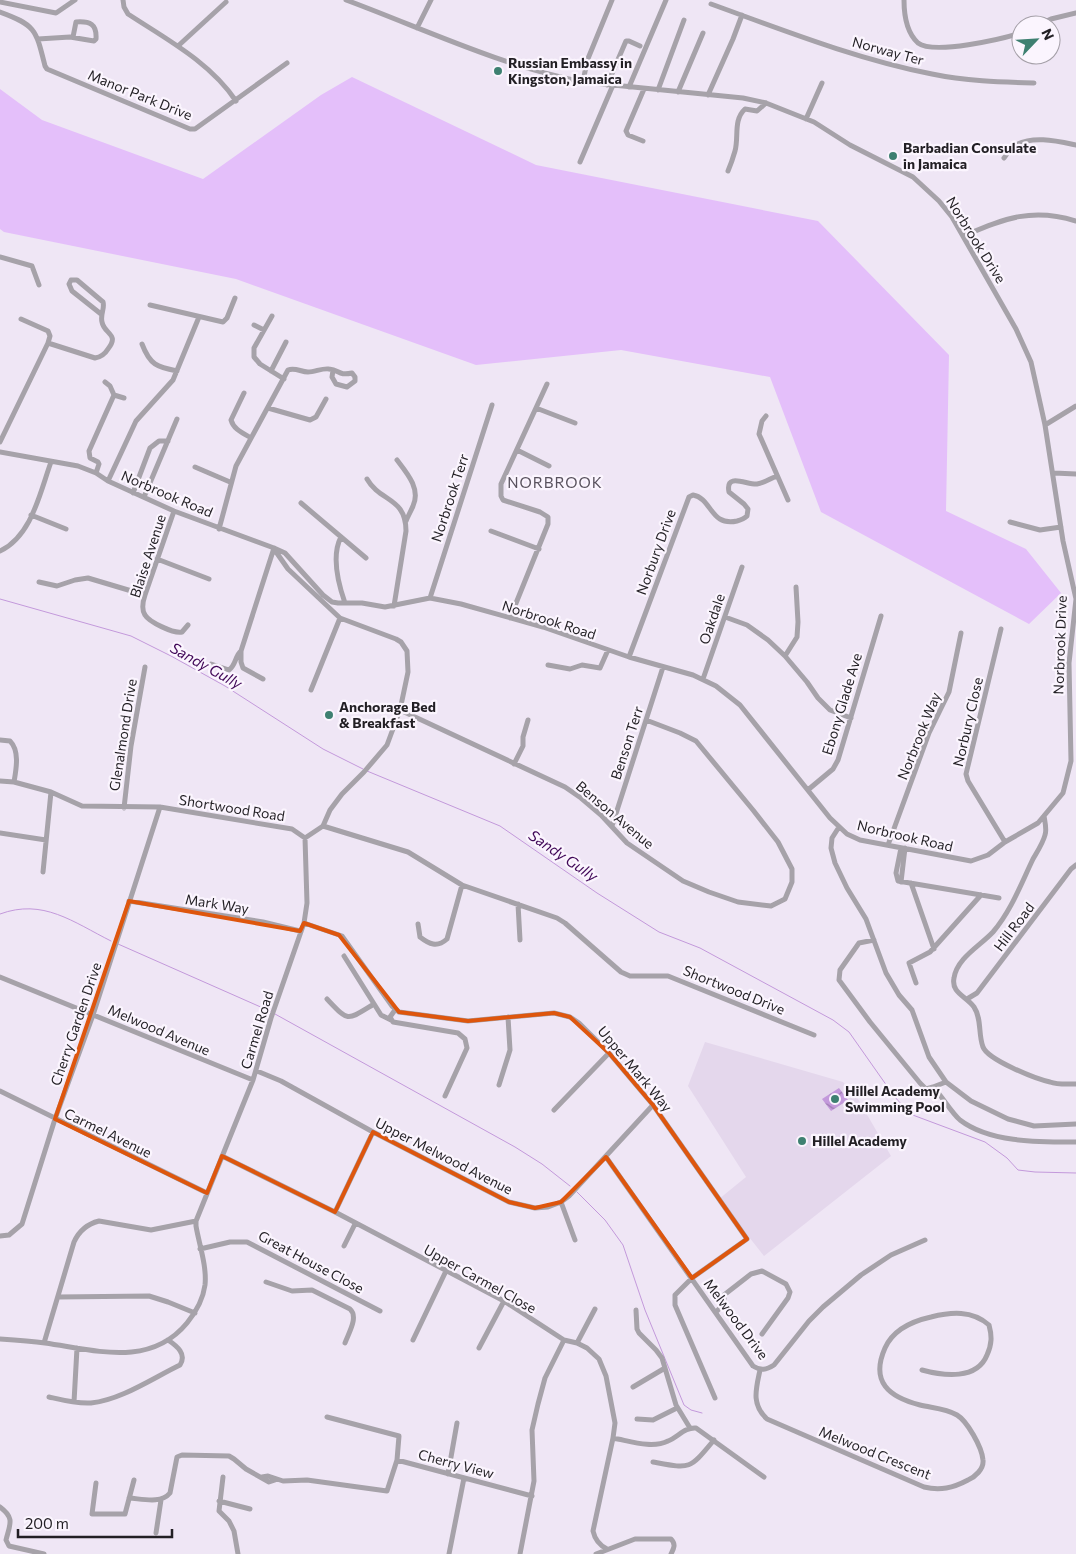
<svg xmlns="http://www.w3.org/2000/svg" width="1076" height="1554" font-family="Commissioner,sans-serif">
  <style>
    .built { fill: #e4d7ec }
    .green { fill: #e4bffa }
    .water { fill: url(#water-waves) }
    .lines { fill: none; stroke-linecap: round; stroke-linejoin: round }
    .stream { stroke: #c399db; stroke-width: 1 }
    .minor { stroke: #a6a2a9; stroke-width: 5 }
    .marked { fill: none; stroke: #de560d; stroke-width: 4; stroke-linejoin: round }
    .poi-dot { fill: #3e8071; stroke: #fbf5fe; stroke-width: 2 }
    .labels { text-anchor: middle; stroke-width: 4.5; stroke-linejoin: round; paint-order: stroke }
    .street-label { font-size: 14px; fill: #221f24; stroke: #fbf5fe }
    .poi-label { font-size: 14px; font-weight: bold; fill: #221f24; stroke: #fbf5fe; text-anchor: start }
    .neighbourhood-label { font-size: 15px; letter-spacing: 1px; fill: #59525e; stroke: #fbf5fe }
    .water-label { font-size: 15px; font-style: italic; fill: #410858; stroke: #fbf5fe }
  </style>
  <defs>
    <pattern id="water-waves" width="16" height="10" patternUnits="userSpaceOnUse" patternTransform="scale(1.25)"><rect width="16" height="10" fill="#c399db"/><path d="M0 5q4-4 8 0t8 0" fill="none" stroke="#9e7cb1"/></pattern>
  </defs>
  <rect width="100%" height="100%" fill="#efe6f5"/>
  <path class="built" d="M705 1042 843 1082 858 1099 891 1156 764 1256 719 1199 746 1177 688 1086Z"/>
  <path class="green" d="M352 77 536 165 818 221 949 355 946 511 1026 549 1061 593 1029 624 821 512 770 377 621 350 476 365 236 279 4 232 0 229V89L42 120 203 179 321 95Z"/>
  <path class="water" d="M839 1088 848 1100 831 1111 822 1099Z"/>
  <g class="lines">
    <path class="stream" d="M0 599 131 636 171 656 225 686 323 749 363 769
      M367 771 500 826 597 893 659 932 700 948 833 1020 849 1032 894 1096 910 1114 985 1142 1007 1158 1018 1170 1035 1172 1076 1173
      M0 914C43 898 73 922 111 941
      M118 944 272 1012
      M275 1014 515 1147 542 1164 570 1186
      M577 1192 605 1220 623 1245 645 1310 684 1405 691 1410 702 1413"/>
    <path class="minor" d="M123 0 124 7 128 14C166 39 210 62 236 101
      M904 0C904 15 906 32 918 43 934 55 1002 39 1021 33
      M0 2 56 13 75 0
      M711 4C783 30 856 59 932 74 965 81 1000 82 1034 83
      M0 12C36 25 36 30 45 66L47 69 190 129H195L287 63
      M1038 25 1051 19 1076 13
      M417 28 431 0
      M38 39 70 37 94 41 96 39C97 24 90 21 76 22L73 37
      M178 46 226 2
      M583 82 587 61 612 0
      M607 85 626 41H629L640 46
      M629 87 666 0
      M658 90 684 20
      M678 92 703 33
      M708 95 733 39 742 15
      M806 119 822 83
      M643 141 628 135 626 131 644 89
      M1004 158C1007 154 1010 149 1014 146 1032 135 1057 141 1076 145
      M580 162 613 85
      M728 171C731 164 733 158 735 151 739 137 733 120 745 109L757 111 766 103
      M963 236C1004 219 1031 207 1076 221
      M0 257 32 266 39 285
      M150 305 223 322 227 318 235 298
      M272 316 254 348V357L260 364 284 379
      M21 319 48 331 50 336 48 343
      M254 325 264 330
      M142 344C150 365 157 367 177 371
      M271 371 286 342
      M244 393 231 420C234 430 243 433 251 438
      M114 395 124 398
      M268 408 310 420 316 417 326 399
      M536 408 575 423
      M766 416 762 421 759 434 788 500
      M1045 425 1076 406
      M0 442 48 343 95 358C101 357 105 354 108 349 120 334 104 334 102 322 100 314 105 309 103 302L77 280H71L69 284 72 291 101 314
      M517 450 549 466
      M0 452 78 466 96 473 108 481 174 511 274 548 285 553 323 595 332 602 338 603H362L385 607 430 598 461 604 543 627 629 657 693 675 716 686 740 705 830 818 847 834 860 840 971 861 988 855 1005 842 1038 823 1063 793 1071 761 1069 663 1076 599 1063 541 1045 425 1031 362 1016 329 952 217 939 201 913 177 850 145 814 122 766 103 743 98 583 82C501 66 424 29 346 0
      M397 460C407 473 421 489 413 506 411 511 408 516 406 521
      M195 467 230 482
      M96 473 99 464 98 462 90 458 89 451 114 395 110 386 105 382
      M1054 473 1076 474
      M367 479C380 502 406 497 406 531L394 606
      M108 481 136 421 173 380 199 317
      M133 493 150 448 159 441H168
      M144 497 177 419
      M301 503 366 558
      M174 511 145 595C143 601 141 609 145 615 149 622 174 634 182 632L188 625
      M31 515 66 529
      M1010 522 1040 530 1061 527
      M219 529 236 466 288 370C295 367 301 372 308 372 315 372 322 368 329 369 340 370 338 376 352 373L355 377V381L347 387 336 384 332 377 333 370
      M491 531 539 549
      M341 537C331 556 338 583 345 603
      M0 551C32 536 40 492 51 462
      M157 559 209 579
      M39 582 57 586 75 580 88 578 145 595
      M430 598 492 405
      M725 617 747 625 768 640 785 656 807 682 818 698 830 710 851 718
      M510 618 548 524V517L540 512 503 500 501 496V484L547 384
      M1001 629 966 774 968 781 1005 842
      M785 656 797 637 798 622 796 587
      M629 657 689 497 693 495C712 498 710 527 737 521 741 520 744 519 747 516L748 509 744 504 729 492C725 472 747 485 757 484 764 483 771 478 777 476
      M211 664 229 670C236 665 235 656 241 651
      M548 665 570 669 582 665 600 668 608 650
      M263 679 243 668 241 662V651L274 548
      M703 679 742 567
      M311 690 340 618
      M400 710 565 787 581 798 601 815 627 843 683 881 709 892 738 902 771 906 785 899 792 882V869L778 842 753 810 696 741 680 733 646 720
      M0 740 10 741C20 751 16 770 14 782
      M514 764 523 746V737L528 720
      M0 781 14 782 51 792 82 806 160 807 292 829 305 838 323 826 330 810 342 794 364 772 387 745 400 710 408 672 407 651 401 642 396 639 340 618 288 569 274 549
      M809 789 833 769 838 760 881 616
      M124 808 131 746 145 667
      M1044 816C1045 822 1047 830 1045 835 1043 843 1037 852 1033 859 1021 884 1011 911 993 932 980 946 957 958 954 978 951 993 966 996 974 1007 982 1019 978 1034 983 1047 988 1060 1036 1079 1050 1082 1058 1085 1067 1084 1076 1084
      M323 826 408 852 462 885 557 918 565 923 621 972 630 976H668L814 1035
      M612 826 663 667
      M839 827 832 838 831 848 835 863 847 888 866 919 886 973 899 995 912 1010 929 1057 946 1082 971 1101 1008 1119 1034 1126 1076 1124
      M0 833 46 840
      M888 845 929 733 949 692 961 633
      M901 848 896 873 898 881 999 898
      M43 872 51 792
      M901 882 905 848
      M911 883 934 949
      M129 901 263 922 300 931
      M518 904 520 940
      M304 923 342 936 392 1006 399 1012 468 1021 554 1013 570 1017 579 1023 609 1053 653 1105 747 1239 692 1278 675 1295V1305L715 1398
      M418 924 420 937C429 944 437 948 447 939L462 885
      M874 940 859 943 840 970 839 980 870 1022 920 1083 926 1089 933 1087
      M344 956 381 1015 391 1020
      M0 977 253 1080
      M916 983 909 963 930 952 981 895
      M327 999C349 1022 346 1021 374 1004
      M967 999 977 993 1071 869 1076 865
      M395 1010 390 1017 393 1022 458 1033 465 1039 467 1048 445 1096
      M257 1071 281 1081 373 1132 509 1202 535 1208 548 1207 561 1202 569 1196 653 1105
      M946 1082 933 1087C942 1096 951 1112 960 1120 990 1143 1040 1142 1076 1142
      M499 1085 510 1050 508 1017
      M0 1091 207 1193
      M554 1110 609 1053
      M222 1156 335 1212 504 1301 564 1340 577 1343 587 1348 599 1359 606 1376 615 1423 613 1438 593 1531C595 1540 599 1545 607 1549
      M606 1157 753 1366C761 1371 766 1370 774 1365L809 1321 823 1307 861 1275 891 1255 925 1240
      M561 1202 575 1240
      M335 1212 373 1132
      M0 1236 9 1235 22 1224 55 1119 93 1015 160 807
      M344 1246 355 1224
      M200 1249 230 1242H247L380 1311
      M266 1282 292 1291 312 1290 350 1309C359 1317 348 1334 345 1343
      M58 1297 149 1296 168 1302 195 1313
      M636 1310 637 1329 639 1333 656 1350 662 1358 676 1405 690 1428
      M716 1312 724 1304V1295L751 1274 762 1271 786 1284 790 1292 788 1298 762 1334
      M0 1339C15 1340 30 1341 45 1343 95 1350 150 1368 187 1323 196 1312 203 1300 205 1285 207 1266 199 1244 196 1226V1221L253 1080 271 1018 304 923 307 903 305 838
      M413 1340 446 1271
      M44 1343 74 1242C79 1231 87 1224 99 1221L151 1230 196 1221
      M577 1343 595 1309
      M479 1348 504 1301
      M760 1370C756 1389 751 1404 767 1419L924 1487C940 1491 953 1488 968 1480 975 1477 984 1469 983 1460 982 1447 967 1421 957 1415 945 1408 932 1408 920 1405 889 1397 870 1382 885 1348 893 1330 913 1321 931 1317 951 1312 972 1310 989 1325 992 1336 992 1344 987 1355 977 1380 944 1376 922 1370
      M633 1387 665 1368
      M49 1397C62 1400 77 1404 91 1403 121 1400 153 1378 180 1365 187 1354 177 1346 168 1340
      M74 1402 77 1348
      M637 1419 653 1420 677 1408
      M613 1438C630 1441 652 1449 668 1441 678 1437 685 1427 696 1428L764 1477
      M397 1460 532 1496
      M653 1462C691 1469 689 1470 714 1440
      M448 1474 457 1423
      M223 1477 219 1511 229 1521 234 1531 238 1554
      M262 1477 268 1476 283 1481 307 1480 387 1491 397 1460 399 1436 327 1417
      M96 1483 92 1514H125L134 1480
      M129 1498C143 1499 161 1504 170 1493L177 1457 182 1455 229 1456 234 1459 246 1469 269 1482 275 1480
      M219 1501 250 1509
      M0 1507C15 1518 10 1524 6 1540L9 1546 44 1554
      M156 1533 161 1500
      M449 1554 464 1478
      M520 1554 534 1481 532 1430 538 1404 545 1378 564 1340
      M596 1554 635 1539H671C676 1544 674 1548 671 1554"/>
  </g>
  <path class="marked" d="M129 901 300 931 304 923 339 935 399 1012 468 1021 554 1013 570 1017 609 1053 653 1105 747 1239 692 1278 606 1157 561 1202 535 1208 509 1202 373 1132 335 1212 222 1156 207 1193 55 1119Z"/>
  <g class="poi-dot">
    <circle cx="498" cy="71" r="5"/>
    <circle cx="893" cy="156" r="5"/>
    <circle cx="329" cy="715" r="5"/>
    <circle cx="835" cy="1099" r="5"/>
    <circle cx="802" cy="1141" r="5"/>
  </g>
  <g class="labels">
    <g class="street-label">
      <text transform="translate(888 51) rotate(15)" y="5">Norway Ter</text>
      <text transform="translate(140 95) rotate(22)" y="5">Manor Park Drive</text>
      <text transform="translate(976 240) rotate(58)" y="5">Norbrook Drive</text>
      <text transform="translate(167 494) rotate(23)" y="5">Norbrook Road</text>
      <text transform="translate(450 498) rotate(-72)" y="5">Norbrook Terr</text>
      <text transform="translate(656 552) rotate(-70)" y="5">Norbury Drive</text>
      <text transform="translate(148 556) rotate(-72)" y="5">Blaise Avenue</text>
      <text transform="translate(712 619) rotate(-71)" y="5">Oakdale</text>
      <text transform="translate(549 620) rotate(18)" y="5">Norbrook Road</text>
      <text transform="translate(1060 645) rotate(-88)" y="5">Norbrook Drive</text>
      <text transform="translate(842 704) rotate(-73)" y="5">Ebony Glade Ave</text>
      <text transform="translate(968 722) rotate(-77)" y="5">Norbury Close</text>
      <text transform="translate(123 735) rotate(-81)" y="5">Glenalmond Drive</text>
      <text transform="translate(919 736) rotate(-68)" y="5">Norbrook Way</text>
      <text transform="translate(627 743) rotate(-72)" y="5">Benson Terr</text>
      <text transform="translate(232 808) rotate(9)" y="5">Shortwood Road</text>
      <text transform="translate(615 815) rotate(40)" y="5">Benson Avenue</text>
      <text transform="translate(905 836) rotate(13)" y="5">Norbrook Road</text>
      <text transform="translate(217 904) rotate(9)" y="5">Mark Way</text>
      <text transform="translate(1014 927) rotate(-53)" y="5">Hill Road</text>
      <text transform="translate(734 990) rotate(22)" y="5">Shortwood Drive</text>
      <text transform="translate(76 1024) rotate(-71)" y="5">Cherry Garden Drive</text>
      <text transform="translate(159 1030) rotate(23)" y="5">Melwood Avenue</text>
      <text transform="translate(257 1030) rotate(-73)" y="5">Carmel Road</text>
      <text transform="translate(635 1069) rotate(50)" y="5">Upper Mark Way</text>
      <text transform="translate(108 1133) rotate(26)" y="5">Carmel Avenue</text>
      <text transform="translate(444 1156) rotate(27)" y="5">Upper Melwood Avenue</text>
      <text transform="translate(311 1262) rotate(28)" y="5">Great House Close</text>
      <text transform="translate(480 1279) rotate(29)" y="5">Upper Carmel Close</text>
      <text transform="translate(736 1319) rotate(53)" y="5">Melwood Drive</text>
      <text transform="translate(875 1453) rotate(22)" y="5">Melwood Crescent</text>
      <text transform="translate(456 1464) rotate(15)" y="5">Cherry View</text>
    </g>
    <g class="poi-label">
      <text x="508" y="68">Russian Embassy in<tspan x="508" dy="16">Kingston, Jamaica</tspan></text>
      <text x="903" y="153">Barbadian Consulate<tspan x="903" dy="16">in Jamaica</tspan></text>
      <text x="339" y="712">Anchorage Bed<tspan x="339" dy="16">&amp; Breakfast</tspan></text>
      <text x="845" y="1096">Hillel Academy<tspan x="845" dy="16">Swimming Pool</tspan></text>
      <text x="812" y="1146">Hillel Academy</text>
    </g>
    <g class="neighbourhood-label">
      <text x="555" y="488">NORBROOK</text>
    </g>
    <g class="water-label">
      <text transform="translate(206 666) rotate(29)" y="5">Sandy Gully</text>
      <text transform="translate(563 856) rotate(34)" y="5">Sandy Gully</text>
    </g>
  </g>
  <g transform="translate(1036 40) rotate(65)"><circle r="24" fill="#fbf5fe" stroke="#a49fa7"/>
  <path d="M0-4L9 19L0 12L-9 19Z" fill="#3e8071"/>
  <text y="-8" font-size="14" font-weight="bold" text-anchor="middle" fill="#221f24">N</text>
  </g>
  <path d="M18 1529v8h154v-8" fill="none" stroke="#221f24" stroke-width="2.5"/>
  <text x="25" y="1529" font-size="15" fill="#221f24" stroke="#fbf5fe" stroke-width="4" paint-order="stroke">200 m</text>
</svg>
